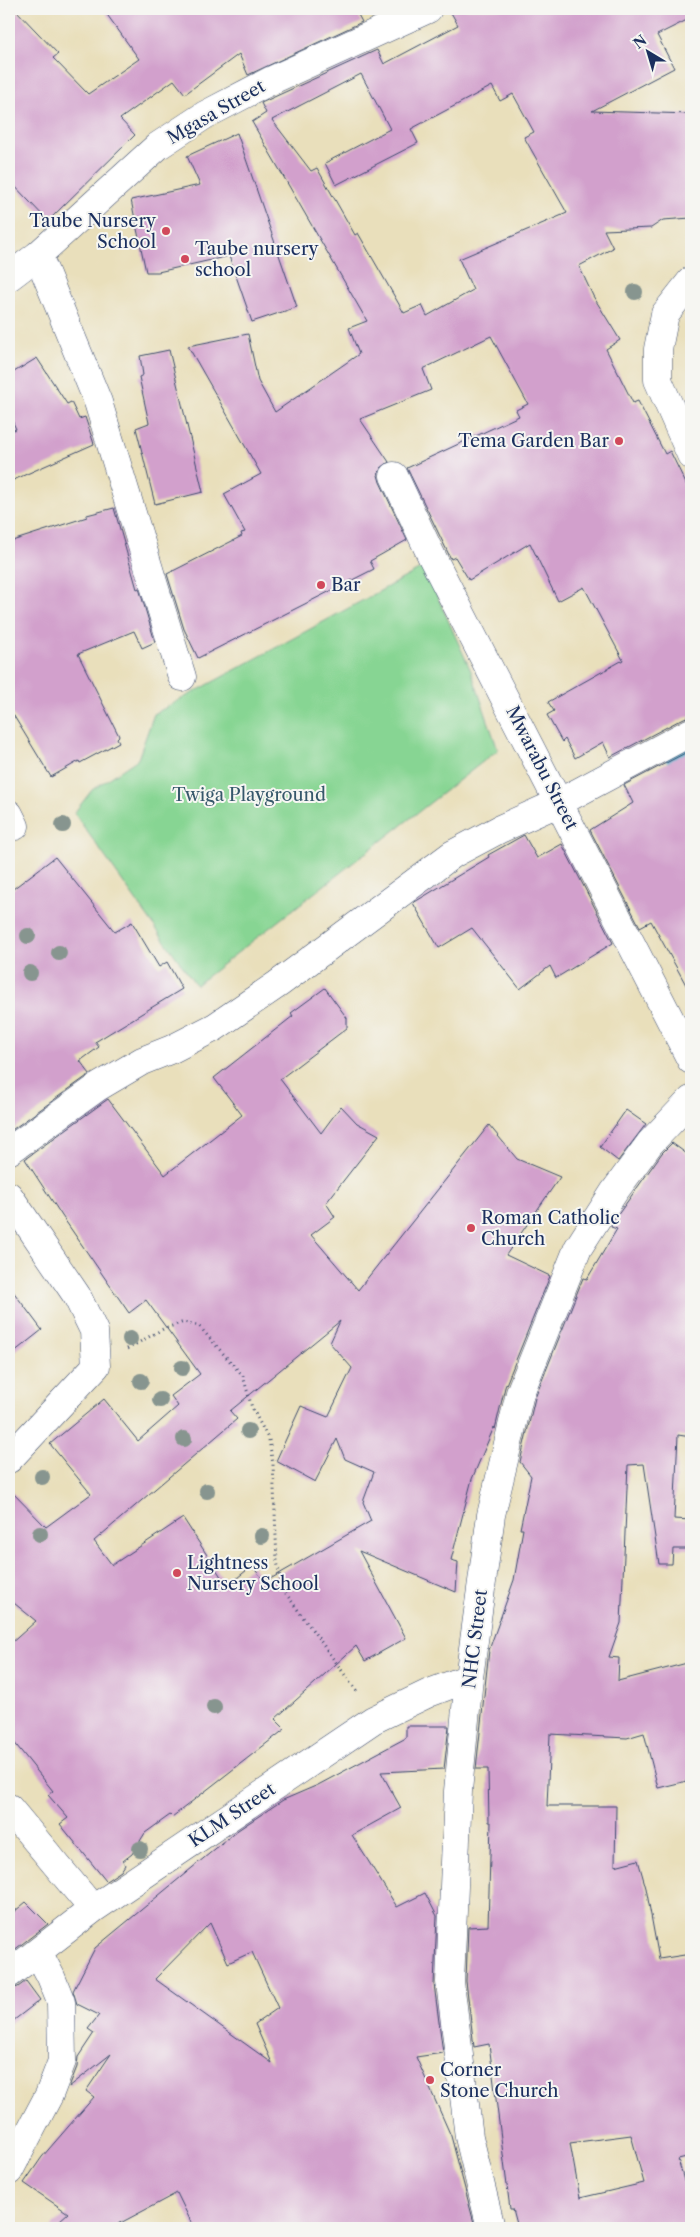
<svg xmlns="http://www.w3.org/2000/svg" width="700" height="2237" font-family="'Libre Caslon Text',serif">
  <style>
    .green { fill: #87d593; stroke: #518278 }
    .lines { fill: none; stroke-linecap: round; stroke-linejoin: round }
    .stream { stroke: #4eb2cd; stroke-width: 10 }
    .building { fill: #d2a0cc; fill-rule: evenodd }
    .minor-casing { stroke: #3a496c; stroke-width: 29 }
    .path { stroke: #3a496c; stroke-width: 3; stroke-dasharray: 1 4; stroke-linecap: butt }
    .minor { stroke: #fff; stroke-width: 28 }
    .tree { fill: #87958f }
    .poi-dot { fill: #d1495b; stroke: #f6f6f2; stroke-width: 2 }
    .labels { text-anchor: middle; stroke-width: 4; stroke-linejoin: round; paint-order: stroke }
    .street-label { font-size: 18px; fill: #1b2f5e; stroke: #f6f6f2 }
    .poi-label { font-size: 18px; fill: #1b2f5e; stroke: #f6f6f2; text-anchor: start }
    .park-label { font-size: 18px; fill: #36586b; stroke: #f6f6f2 }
  </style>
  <rect width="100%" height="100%" fill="#f6f6f2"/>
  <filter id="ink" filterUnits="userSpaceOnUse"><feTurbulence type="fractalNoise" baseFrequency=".02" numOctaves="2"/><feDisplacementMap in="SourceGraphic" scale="10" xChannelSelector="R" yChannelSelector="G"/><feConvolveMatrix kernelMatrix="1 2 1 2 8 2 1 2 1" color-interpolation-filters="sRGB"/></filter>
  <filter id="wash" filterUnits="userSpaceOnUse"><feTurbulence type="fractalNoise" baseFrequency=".0096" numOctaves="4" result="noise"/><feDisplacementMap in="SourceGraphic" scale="20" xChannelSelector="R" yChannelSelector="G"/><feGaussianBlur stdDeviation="1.12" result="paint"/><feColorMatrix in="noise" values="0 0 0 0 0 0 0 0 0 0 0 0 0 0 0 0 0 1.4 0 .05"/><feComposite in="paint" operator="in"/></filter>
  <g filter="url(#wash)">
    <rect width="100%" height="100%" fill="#e9dfbb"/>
    <path class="green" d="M424 567 471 671 498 750 196 985 74 813 92 790 138 759 154 714Z"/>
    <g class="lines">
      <path class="stream" d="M670 758 691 747"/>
    </g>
    <g id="blocks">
      <path class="building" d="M9 9H15L58 54 53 58 88 94 139 59 103 9H355L362 22 248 75 239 54 185 94 174 80 120 119 135 135 48 221 9 180Z
        M449 9H691V18L657 35 674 68 592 111 691 114V218L663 220 651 228 604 230 613 248 579 266 593 296 620 340 606 349 633 403 638 401 665 454 670 451 691 494V716L684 718 610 757 603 742 575 758 565 739 562 742 547 715 554 711 548 702 623 660 584 587 558 601 530 543 469 580 455 557 451 559 407 468 519 416 516 410 528 404 491 336 423 369 431 390 360 419 389 462 381 468 378 475 380 482 407 540 370 561 374 569 198 658 184 629 167 574 242 536 241 533 245 532 224 494 261 474 188 346 248 334 258 381 275 412 359 354 349 328 367 321 252 122 266 113 261 103 377 50 384 64 458 25ZM361 74 390 129 325 163 336 185 418 143 411 129 492 86 500 101 513 94 534 132 524 137 567 213 459 259 473 290 427 316 422 305 404 313 358 233 355 235 317 168 311 171 272 120Z
        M237 133 297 307 252 322 229 256 158 272H146L131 200 200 185 187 156Z
        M169 350 203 492 155 504 136 428 149 423 139 377 143 375 140 356Z
        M37 358 67 404 71 402 79 419 85 417 94 444 9 482V432L16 429 9 414V375Z
        M114 508 137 589 139 588 155 642 142 648 134 631 78 654 119 736 117 738 119 742 80 763 79 761 51 777 9 708V542L87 517V515Z
        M691 750V994L651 921 640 927 590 830 633 803 624 785Z
        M524 835 537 858 562 844 613 943 556 978 550 966 520 989 472 928 439 948 413 903 489 857 488 855Z
        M55 857 115 932 132 922 159 967 167 962 182 989 95 1042 99 1047 80 1061 90 1074 9 1132V892Z
        M325 988 347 1018V1028L280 1079 321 1133 341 1106 357 1123 379 1135 326 1203 335 1217 311 1235 358 1290 489 1125 517 1159 560 1177 506 1255 550 1276 505 1387 495 1429 494 1427 472 1479 451 1560 458 1562 456 1592 359 1551 406 1638 365 1661 356 1646 275 1719 285 1729 172 1817 170 1815 145 1833 132 1854 123 1861 125 1865 121 1871 106 1881 60 1824 68 1818 48 1795 53 1791 9 1736V1645L36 1621 9 1599V1489L46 1527 91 1494 50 1444 104 1399 138 1441 178 1406 171 1396 200 1374 146 1300 129 1313 62 1216 25 1159 108 1099 165 1175 242 1115 214 1078 293 1016 291 1013ZM340 1321 330 1343 352 1368 328 1417 301 1406 276 1461 315 1482 337 1439 345 1459 374 1472 363 1502 371 1521 265 1582 252 1566 227 1586 183 1518 112 1565 94 1541 237 1419 230 1411Z
        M626 1110 646 1124 618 1161 600 1147Z
        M672 1143 691 1157V1437L678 1435 674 1519 691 1520V1549H673L672 1564H659L644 1464 628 1465 621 1623 609 1657 619 1658 618 1681 691 1662V1780L658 1788 644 1733 627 1738 550 1734 547 1806H616L615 1866 638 1860 646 1888 659 1959 691 1954V2156L678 2159 691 2206V2228H518L513 2209H510L489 2044 474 2047 466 1981 468 1927 488 1926 491 1822H489L488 1769H476L489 1650 514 1580 523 1529H520L531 1476 520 1462 535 1398 583 1278 587 1279 617 1229 611 1227 612 1223 662 1153ZM631 2135 644 2183 580 2198 570 2143Z
        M9 1286 42 1330 9 1356Z
        M406 1726H449L444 1769 381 1772 401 1808 352 1835 397 1907 425 1893 437 1916 434 1984 443 2053 416 2057 451 2136 474 2223 458 2228H194L177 2193 111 2228H51L68 2213 24 2183 42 2157 94 2097 86 2091 111 2054 69 2087 77 2067 78 2057 94 2033 88 2029 99 2015 77 2004 73 1991 95 1948 238 1830 283 1800 318 1785 406 1738ZM210 1923 228 1963 252 1952 278 2008 255 2024 272 2063 155 1979Z
        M26 1902 48 1924 9 1954V1916Z
        M26 1981 40 2000 9 2024V1989L18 1987Z"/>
    </g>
  </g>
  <g filter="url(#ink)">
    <use href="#blocks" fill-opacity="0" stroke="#3a496c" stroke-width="1"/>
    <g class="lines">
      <defs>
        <path id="minor" d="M38 255 98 402 182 677
          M9 277 38 255 158 146 205 115 272 80 428 9
          M691 281 665 314 658 349V380L691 455
          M394 476 431 555 691 1060
          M9 814 15 826
          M9 1151 98 1087 142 1061 172 1049 215 1027 278 984 453 854 500 829 560 802 691 732
          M9 1196 77 1296 94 1331 96 1366 9 1459
          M9 1808 93 1909
          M9 1974 93 1909 373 1720 429 1693 469 1678
          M9 2171 49 2095 62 2061 61 2002 51 1977 38 1952
          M491 2228 469 2137 450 1982 458 1791 469 1678 491 1515 520 1393 578 1248 614 1192 650 1143 691 1100"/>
      </defs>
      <use href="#minor" class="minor-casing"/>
      <path class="path" d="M127 1349 163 1329 184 1322 199 1326 243 1376 252 1408 269 1440 273 1464 277 1561 282 1588 358 1693"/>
      <use href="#minor" class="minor"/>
    </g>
    <g class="tree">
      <circle cx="635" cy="292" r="8"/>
      <circle cx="63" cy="825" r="8"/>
      <circle cx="28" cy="936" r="8"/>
      <circle cx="59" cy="953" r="8"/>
      <circle cx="30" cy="973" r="8"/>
      <circle cx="130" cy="1339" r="8"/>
      <circle cx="182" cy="1368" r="8"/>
      <circle cx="141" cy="1381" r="8"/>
      <circle cx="160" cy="1400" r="8"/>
      <circle cx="248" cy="1431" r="8"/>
      <circle cx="184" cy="1439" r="8"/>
      <circle cx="42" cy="1477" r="8"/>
      <circle cx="207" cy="1491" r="8"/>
      <circle cx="40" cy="1534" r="8"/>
      <circle cx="262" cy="1536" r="8"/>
      <circle cx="214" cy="1707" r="8"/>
      <circle cx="140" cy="1849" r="8"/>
    </g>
  </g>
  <g class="poi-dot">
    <circle cx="166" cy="231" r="5"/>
    <circle cx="185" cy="259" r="5"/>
    <circle cx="619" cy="441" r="5"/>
    <circle cx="321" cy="585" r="5"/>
    <circle cx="471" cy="1228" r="5"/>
    <circle cx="177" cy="1573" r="5"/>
    <circle cx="430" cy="2080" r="5"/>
  </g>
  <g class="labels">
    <g class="street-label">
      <text transform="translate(216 112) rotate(-30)" y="6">Mgasa Street</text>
      <text transform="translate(542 768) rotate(63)" y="6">Mwarabu Street</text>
      <text transform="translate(475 1639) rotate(-83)" y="6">NHC Street</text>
      <text transform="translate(232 1815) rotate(-34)" y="6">KLM Street</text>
    </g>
    <g class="poi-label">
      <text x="156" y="227" text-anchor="end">Taube Nursery<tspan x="156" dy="21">School</tspan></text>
      <text x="195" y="255">Taube nursery<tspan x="195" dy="21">school</tspan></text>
      <text x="609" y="447" text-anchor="end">Tema Garden Bar</text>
      <text x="331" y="591">Bar</text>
      <text x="481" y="1224">Roman Catholic<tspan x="481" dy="21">Church</tspan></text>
      <text x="187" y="1569">Lightness<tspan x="187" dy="21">Nursery School</tspan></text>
      <text x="440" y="2076">Corner<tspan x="440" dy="21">Stone Church</tspan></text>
    </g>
    <g class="park-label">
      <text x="249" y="801">Twiga Playground</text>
    </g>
  </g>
  <rect width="700" height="2237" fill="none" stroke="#f6f6f2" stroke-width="30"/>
  <g transform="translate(648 52) rotate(322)" stroke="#f6f6f2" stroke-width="4" paint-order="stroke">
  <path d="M0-4L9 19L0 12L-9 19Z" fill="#1b2f5e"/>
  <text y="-8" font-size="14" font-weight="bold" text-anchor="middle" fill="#1b2f5e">N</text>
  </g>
</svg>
